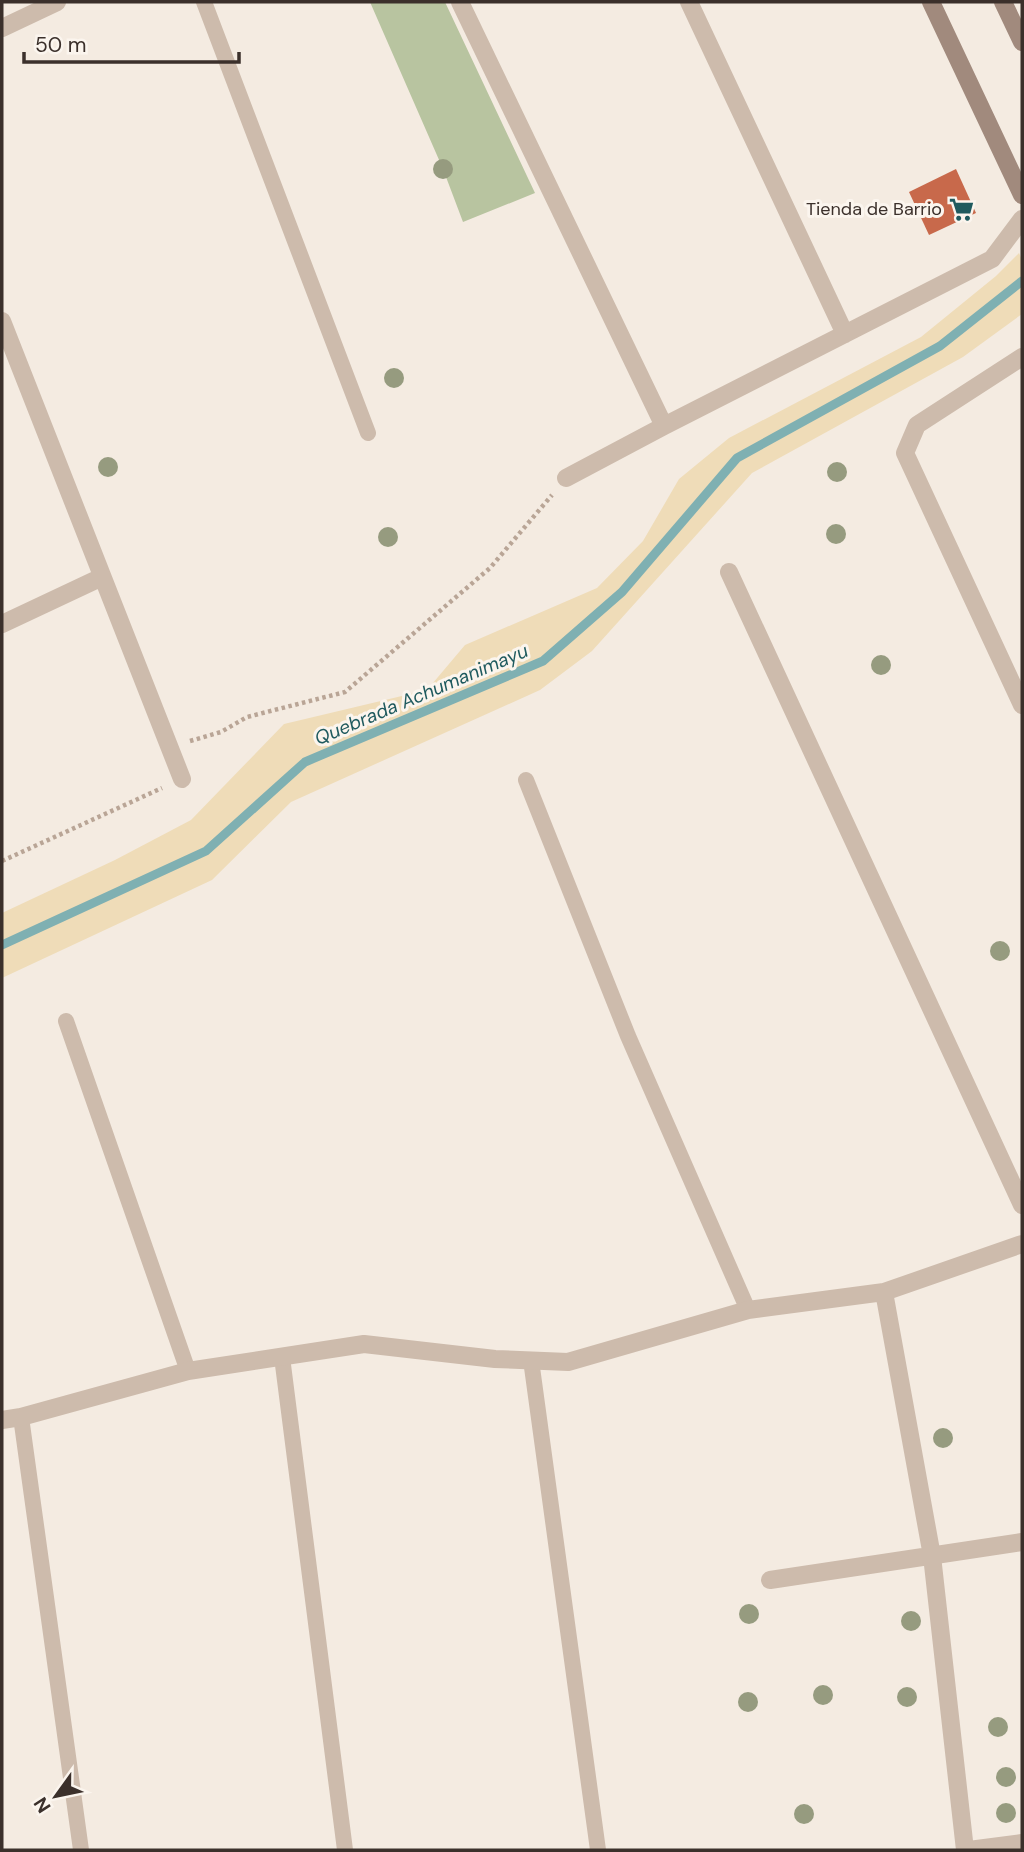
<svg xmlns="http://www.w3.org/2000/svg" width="1024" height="1852" font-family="'DM Sans',sans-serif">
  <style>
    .green { fill: #b8c4a0 }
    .sand { fill: #efdcb8 }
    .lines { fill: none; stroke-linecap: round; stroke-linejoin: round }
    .stream { stroke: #7fb0b2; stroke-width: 9 }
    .building { fill: #c8694b }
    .path { stroke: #b9a596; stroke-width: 4.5; stroke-dasharray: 3.5 3.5; stroke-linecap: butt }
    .lane { stroke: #cdbbac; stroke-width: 16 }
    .street { stroke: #cdbbac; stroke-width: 18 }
    .secondary { stroke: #a18a7d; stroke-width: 18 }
    .tree { fill: #969b7f }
    .labels { text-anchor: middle; stroke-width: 6; stroke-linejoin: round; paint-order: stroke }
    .poi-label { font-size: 18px; fill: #3b302b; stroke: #fbf5ee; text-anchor: end }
    .water-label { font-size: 19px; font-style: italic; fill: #1f5a5e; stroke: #fbf5ee }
  </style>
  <rect width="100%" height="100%" fill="#f4ebe1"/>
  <path class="green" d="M370 2H445L535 193 463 222 443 169Z"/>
  <path class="sand" d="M1019 253 1022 260V314L963 357 752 473 592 651 540 690 291 802 212 880 2 978V913L115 860 191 820 284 724 427 690 465 645 597 588 643 541 679 479 729 438 921 337 996 276Z"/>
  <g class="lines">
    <path class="stream" d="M2 945 206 851 305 762 543 661 622 592 737 458 940 346 1022 281"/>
  </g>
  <path class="building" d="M956 169 976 213 929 235 909 192Z"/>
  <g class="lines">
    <path class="path" d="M190 741 221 732 247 717 345 692 490 568 552 495
      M2 861 162 788"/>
    <path class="lane" d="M204 2 368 433
      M526 780 628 1036 748 1310
      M66 1021 188 1371
      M282 1357 345 1850
      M531 1360 598 1850
      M21 1417 81 1850"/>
    <path class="street" d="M460 2 664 426
      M689 2 845 334
      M2 28 57 2
      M2 321 182 779
      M1022 357 917 425 905 453 1022 705
      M566 478 664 426 992 259 1022 219
      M729 572 1022 1205
      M2 624 102 577
      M884 1292 932 1556 965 1850
      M2 1420 21 1417 188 1371 364 1344 495 1359 568 1362 748 1310 884 1292 1022 1244
      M770 1580 1022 1542
      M969 1850 1022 1843"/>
    <path class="secondary" d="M931 2 1022 195
      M1003 2 1022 42"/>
  </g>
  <g class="tree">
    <circle cx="443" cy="169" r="10"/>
    <circle cx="394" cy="378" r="10"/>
    <circle cx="108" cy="467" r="10"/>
    <circle cx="837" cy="472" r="10"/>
    <circle cx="836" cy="534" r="10"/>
    <circle cx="388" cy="537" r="10"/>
    <circle cx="881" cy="665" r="10"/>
    <circle cx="1000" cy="951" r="10"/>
    <circle cx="943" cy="1438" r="10"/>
    <circle cx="749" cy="1614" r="10"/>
    <circle cx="911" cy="1621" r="10"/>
    <circle cx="823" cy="1695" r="10"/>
    <circle cx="907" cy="1697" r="10"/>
    <circle cx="748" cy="1702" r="10"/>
    <circle cx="998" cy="1727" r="10"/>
    <circle cx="1006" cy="1777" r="10"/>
    <circle cx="1006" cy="1813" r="10"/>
    <circle cx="804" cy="1814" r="10"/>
  </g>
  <defs>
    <symbol id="supermarket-bare" viewBox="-9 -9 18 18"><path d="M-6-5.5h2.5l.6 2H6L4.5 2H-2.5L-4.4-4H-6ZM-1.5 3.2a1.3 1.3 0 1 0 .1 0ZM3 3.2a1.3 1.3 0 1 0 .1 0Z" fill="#1f5a5e" stroke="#fbf5ee" stroke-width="2.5" paint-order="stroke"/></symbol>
  </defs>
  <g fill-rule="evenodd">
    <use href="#supermarket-bare" x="944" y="192" width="35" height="35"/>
  </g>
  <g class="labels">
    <g class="poi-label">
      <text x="942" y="215">Tienda de Barrio</text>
    </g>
    <g class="water-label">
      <text transform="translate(421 694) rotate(-23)" y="7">Quebrada Achumanimayu</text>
    </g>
  </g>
  <rect width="1024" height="1852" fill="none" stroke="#3b302b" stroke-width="7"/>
  <g transform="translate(56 1796) rotate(237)" stroke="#fbf5ee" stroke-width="5" paint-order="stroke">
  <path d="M0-5L12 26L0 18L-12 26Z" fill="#3b302b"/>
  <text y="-10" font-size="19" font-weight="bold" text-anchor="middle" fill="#3b302b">N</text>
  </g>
  <path d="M24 52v10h215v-10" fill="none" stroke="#3b302b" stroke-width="3.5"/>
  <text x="35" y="52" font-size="21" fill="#3b302b" stroke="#fbf5ee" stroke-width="5" paint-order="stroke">50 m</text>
</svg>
